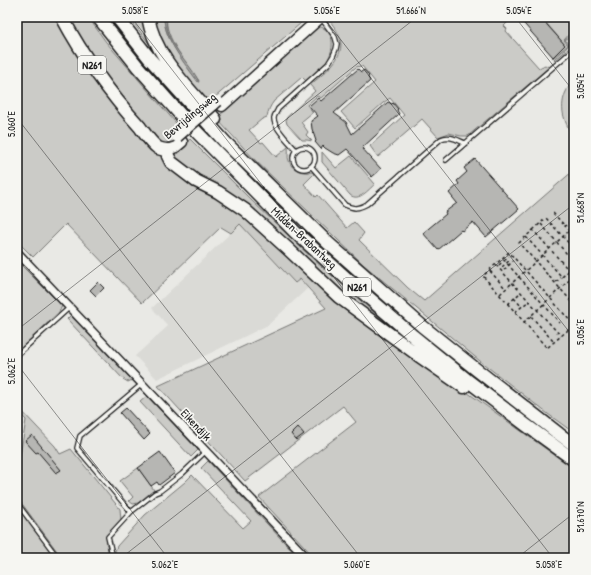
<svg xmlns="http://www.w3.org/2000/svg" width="591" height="575" font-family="'Patrick Hand',sans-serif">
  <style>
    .built { fill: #dadad6 }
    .green { fill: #cbcbc7; stroke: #747472 }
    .water { fill: #a3a3a1; stroke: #6d6d6c }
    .building { fill: #b6b6b3; stroke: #1c1c1c }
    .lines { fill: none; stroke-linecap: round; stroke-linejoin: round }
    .service-casing { stroke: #1c1c1c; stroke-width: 6 }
    .minor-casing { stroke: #1c1c1c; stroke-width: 10 }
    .secondary-casing { stroke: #1c1c1c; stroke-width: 13 }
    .trunk-casing { stroke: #1c1c1c; stroke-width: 15 }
    .path { stroke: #1c1c1c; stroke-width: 1.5; stroke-dasharray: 3 3; stroke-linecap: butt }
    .service { stroke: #f6f6f2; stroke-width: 3.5 }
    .minor { stroke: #f6f6f2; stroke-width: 7 }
    .secondary { stroke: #f6f6f2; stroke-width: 10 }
    .trunk { stroke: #f6f6f2; stroke-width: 12 }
    .secondary-bridge-casing { stroke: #1c1c1c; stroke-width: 13; stroke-linecap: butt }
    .secondary-bridge { stroke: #f6f6f2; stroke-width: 10 }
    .ticks { fill: none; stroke: #1c1c1c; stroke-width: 1; stroke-opacity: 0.45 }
    .labels { text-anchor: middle; stroke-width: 3.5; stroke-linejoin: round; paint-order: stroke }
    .shield { fill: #f6f6f2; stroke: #5d5d5c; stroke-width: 1 }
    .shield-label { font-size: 11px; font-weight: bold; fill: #1c1c1c }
    .street-label { font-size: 12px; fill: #1c1c1c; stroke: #f6f6f2 }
    .neatline { fill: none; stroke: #1c1c1c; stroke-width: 1.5 }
    .ticks-label { font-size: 10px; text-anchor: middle; fill: #1c1c1c }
  </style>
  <rect width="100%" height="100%" fill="#e9e9e5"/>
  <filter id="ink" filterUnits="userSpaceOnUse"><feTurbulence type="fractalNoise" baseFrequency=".025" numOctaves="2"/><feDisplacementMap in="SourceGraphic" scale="8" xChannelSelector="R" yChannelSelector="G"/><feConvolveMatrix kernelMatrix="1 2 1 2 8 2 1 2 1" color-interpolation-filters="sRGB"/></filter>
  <g filter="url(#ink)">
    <path class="built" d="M240 224 295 283 300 279 308 288 268 325 157 379 135 356 168 326 152 308Z"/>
    <path class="green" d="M17 17H59L144 135 425 362 574 469V558H315L259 497 356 422 343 406 245 481 158 386 326 308 300 279 295 283 240 224 231 233 221 227 142 303 66 224 33 257 17 241Z
      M64 17H88L106 42 182 130 165 145H161L130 112Z
      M129 17H145L157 54Z
      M152 17H164C164 41 186 63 199 81 189 66 163 36 167 17H304L301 23 206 105 162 49Z
      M328 17H347L349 18 350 17H502L507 23 504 26 507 29 506 31 539 68 545 65 549 67 468 136H461L449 133 438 137 422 119 378 157 370 146 404 115 390 98 383 103 355 128 341 112 375 82 362 66 356 67 321 98 317 96 307 105 313 112 301 122 308 132 306 135 312 141 307 140H302L287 124 286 120 287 117 315 91 310 85C323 74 346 58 340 38 338 31 333 25 328 19Z
      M541 17H566L573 25 572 31 564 40 568 45 553 58 552 57 565 45Z
      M317 26C335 29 335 48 327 61 322 67 312 76 306 81L302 77 274 101C270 106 268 111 267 117L262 119 249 130 261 143 263 142 276 157 288 147C289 152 287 157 289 161 292 171 303 173 312 172L314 174 304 184 316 197 318 195 347 228 354 222 364 233 359 240 408 288 424 301 574 170V433L548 414 480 361 364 265 256 161 216 118 226 110V107Z
      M574 29V44L555 60 554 59 569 45 565 40 571 35Z
      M574 81V101C572 107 573 111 574 117 575 123 574 131 574 137 565 124 559 110 565 94 567 89 570 84 574 81Z
      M190 139 251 200 313 259 418 351 417 352 179 165 173 155 174 153Z
      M322 152 336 168 351 156 375 184C368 190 359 202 350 195L322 162Z
      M17 261 62 306 59 312 17 352Z
      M71 315 132 380 128 382 123 379 67 319Z
      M147 396 198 450 191 457 140 402Z
      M17 406 55 446 60 454 71 449 120 509 121 520 106 536 108 552 100 558H62L17 497V474L26 420 17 410Z
      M208 461 299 558H120L115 551 117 546 145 515 185 482 192 475 243 528 251 521 201 468Z
      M138 468 154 490 138 503 133 504 129 501 133 497 120 481Z
      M17 500 54 554 57 558H17Z"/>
    <path class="water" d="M164 17H167C162 41 191 63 199 82H198C185 64 164 39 164 17Z"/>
    <path class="building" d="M518 17H540L565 45 553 57Z
      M358 69 361 72 364 70 369 76 368 77 370 81 334 113 346 122 352 134 388 102 392 104 393 103 398 109 397 110 399 114 362 148 381 169 372 177 347 149 339 155 333 153 325 148 323 146 321 149 315 142 316 141 312 129 311 121 318 116 309 106 318 98 321 101Z
      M475 159 519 209 486 237 473 222 462 231 461 230 438 250 423 233 446 214 445 212 457 203 449 193 459 184 457 181 467 172 464 168Z
      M98 282 104 288 96 296 90 290Z
      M126 408 150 434 144 440 120 413Z
      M298 427 304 434 296 440 291 434Z
      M32 435 61 470 56 473 38 452 36 453 25 441Z
      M160 452 175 473 159 485 157 482 151 486 138 468Z"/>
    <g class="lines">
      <defs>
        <path id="service" d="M293 158a11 11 0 1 1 22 0a11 11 0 1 1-22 0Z
          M296 150C291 144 273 127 274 118 274 115 277 112 278 109L328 64 333 56 336 49 337 44 335 37 321 18
          M446 160 574 49
          M311 166 345 205C354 209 358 209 367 204L441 139C450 135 457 140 465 143
          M17 355 70 307
          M17 503 58 558
          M131 512 77 448 80 436 142 384
          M107 558 112 554 108 537 131 512 155 493 160 491 182 474 206 451"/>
        <path id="minor" d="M17 252 307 558"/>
        <path id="secondary" d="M222 106 321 17
          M167 150 176 147 182 142"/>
        <path id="trunk" d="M62 17C83 56 110 94 140 127 145 134 151 143 158 148 161 149 164 150 167 150L168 156 171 162 196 181 218 192 245 210 287 248 339 297 418 355 464 387
          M98 17 138 67 186 121 295 232 346 278 413 336 467 380 526 425 574 460
          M117 17 150 59 225 142 328 243 422 326 477 370 559 434 574 445
          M148 17C155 58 189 88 215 119"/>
      </defs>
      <use href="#service" class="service-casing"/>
      <use href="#minor" class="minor-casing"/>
      <use href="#secondary" class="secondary-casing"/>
      <use href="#trunk" class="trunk-casing"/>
      <path class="path" d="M572 17 574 19
        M553 213 565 226
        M541 224 574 262
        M533 230 546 218 574 249
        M574 236 565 226 574 218
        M526 237 562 277 574 266
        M504 260 509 256
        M496 265 561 336
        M499 265 504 260 560 323
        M502 267 511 259
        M504 270 513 261
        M490 271 506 289
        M574 276 533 230 519 243 574 304
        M556 282 562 277
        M500 294 569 231
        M514 298 522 307
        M508 304 521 292
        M515 312 529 301
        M531 316 553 341
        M524 322 547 348 574 325 509 252 483 276 524 322C541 307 557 291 574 276"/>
      <use href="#service" class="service"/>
      <use href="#minor" class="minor"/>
      <use href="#secondary" class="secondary"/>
      <use href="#trunk" class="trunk"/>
      <defs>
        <path id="secondary-bridge" d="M177 137 218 101"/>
      </defs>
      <use href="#secondary-bridge" class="secondary-bridge-casing"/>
      <use href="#secondary-bridge" class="secondary-bridge"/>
    </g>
  </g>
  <path class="ticks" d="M131 17 553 558M323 17 574 338M515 17 574 92M17 20 21 17M17 118 361 558M17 330 417 17M17 364 168 558M121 558 574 204M517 558 574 513"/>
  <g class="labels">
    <g class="shield">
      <rect x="78" y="56" width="28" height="18" rx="3"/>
      <rect x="343" y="278" width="28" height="18" rx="3"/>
    </g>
    <g class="shield-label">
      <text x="92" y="69">N261</text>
      <text x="357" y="291">N261</text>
    </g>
    <g class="street-label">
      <text transform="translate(190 116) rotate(-40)" y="4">Bevrijdingsweg</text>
      <text transform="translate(304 238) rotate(43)" y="4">Midden-Brabantweg</text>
      <text transform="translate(196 425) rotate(47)" y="4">Eikendijk</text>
    </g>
  </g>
  <rect width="591" height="575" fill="none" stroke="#f6f6f2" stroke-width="44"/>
  <rect x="22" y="22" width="547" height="531" class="neatline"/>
  <g class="ticks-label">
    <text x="135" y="14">5.058°E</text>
    <text x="327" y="14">5.056°E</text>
    <text x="411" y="14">51.666°N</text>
    <text x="519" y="14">5.054°E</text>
    <text transform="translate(580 86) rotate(-90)" y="4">5.054°E</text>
    <text transform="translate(11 124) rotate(-90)" y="4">5.060°E</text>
    <text transform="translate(580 208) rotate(-90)" y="4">51.668°N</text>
    <text transform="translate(580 332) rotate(-90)" y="4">5.056°E</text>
    <text transform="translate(11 371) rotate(-90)" y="4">5.062°E</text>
    <text transform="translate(580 517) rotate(-90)" y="4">51.670°N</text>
    <text x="165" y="568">5.062°E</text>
    <text x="357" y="568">5.060°E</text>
    <text x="549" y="568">5.058°E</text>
  </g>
</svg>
